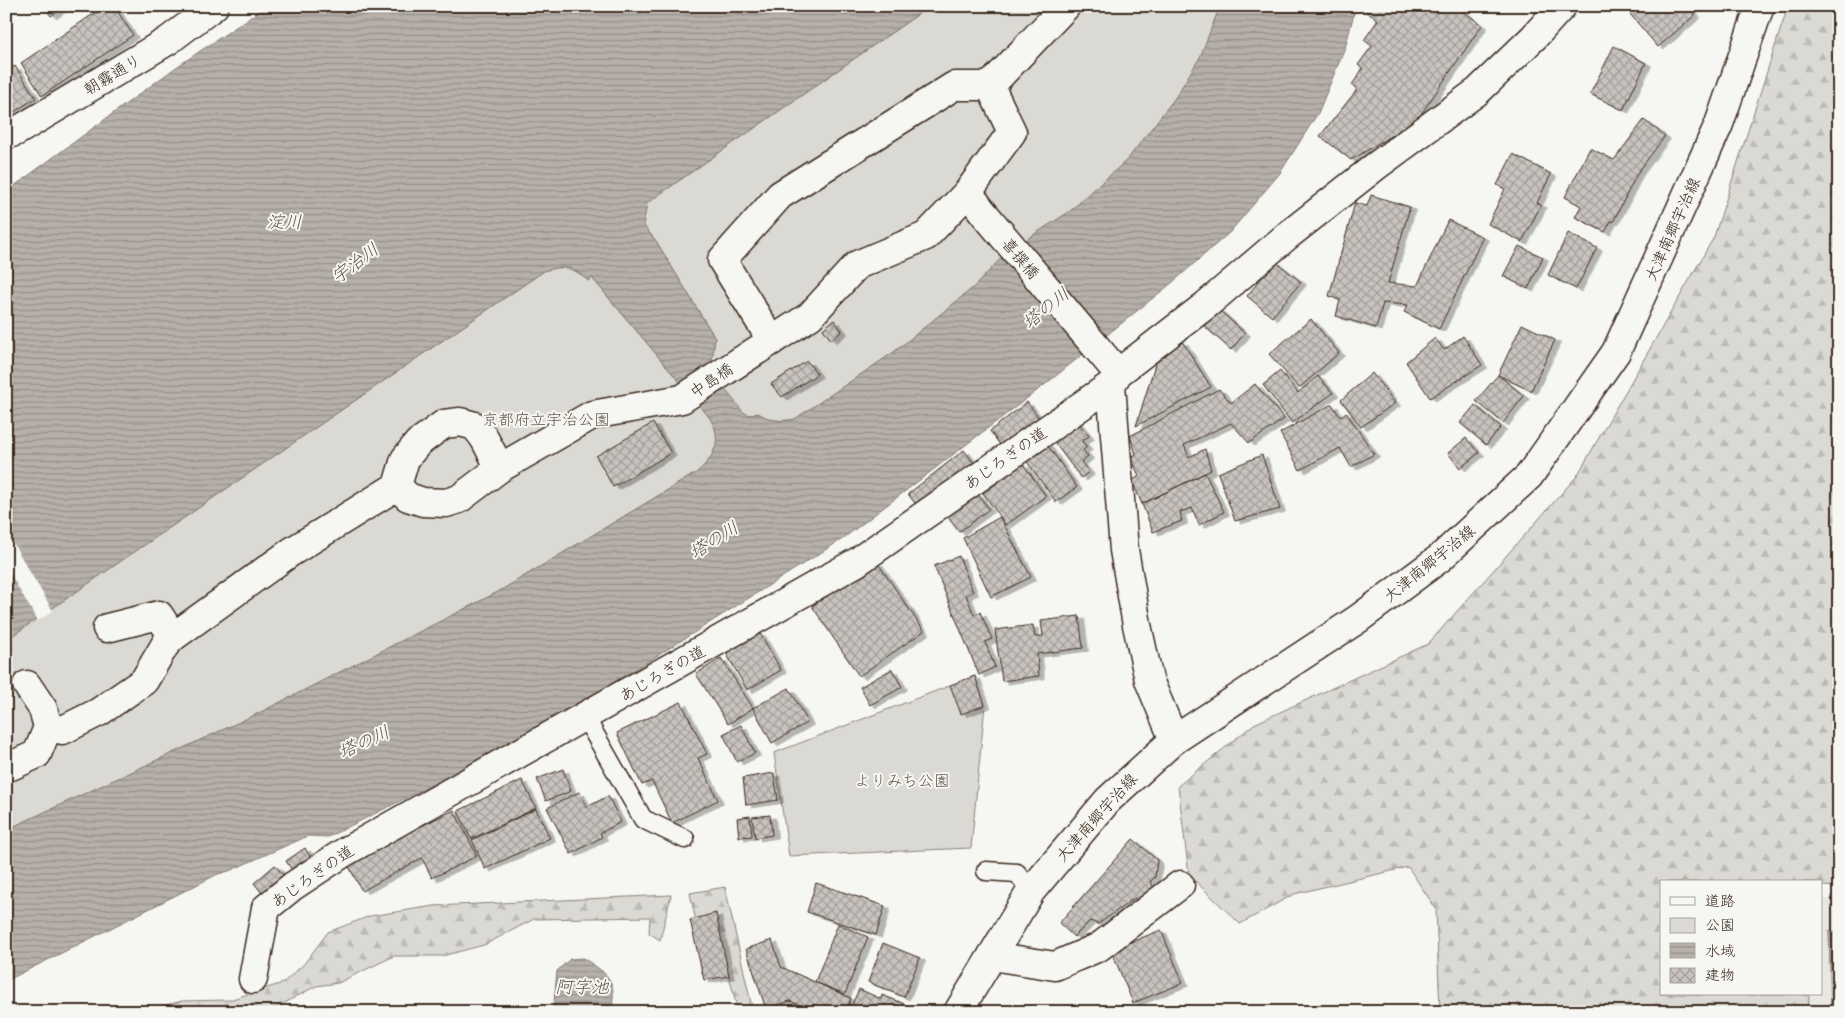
<svg xmlns="http://www.w3.org/2000/svg" width="1845" height="1018" font-family="'Indie Flower','Klee One',sans-serif">
  <style>
    .built { fill: #e8e7e2 }
    .forest { fill: url(#forest-firs); stroke: #8a8278 }
    .park { fill: #dad9d3; stroke: #8a8278 }
    .water { fill: url(#water-rules); stroke: #857a71 }
    .pier { fill: #f6f6f2 }
    .building { fill: url(#building-cross-hatch); stroke: #3b2a1e; filter: url(#shadow) }
    .lines { fill: none; stroke-linecap: round; stroke-linejoin: round }
    .lane-casing { stroke: #3b2a1e; stroke-width: 21 }
    .street-casing { stroke: #3b2a1e; stroke-width: 31 }
    .primary-casing { stroke: #3b2a1e; stroke-width: 31 }
    .lane { stroke: #f6f6f2; stroke-width: 18 }
    .street { stroke: #f6f6f2; stroke-width: 28 }
    .primary { stroke: #f6f6f2; stroke-width: 28 }
    .labels { text-anchor: middle; stroke-width: 4; stroke-linejoin: round; paint-order: stroke }
    .street-label { font-size: 16px; fill: #3b2a1e; stroke: #f6f6f2 }
    .park-label { font-size: 16px; fill: #63564b; stroke: #f6f6f2 }
    .water-label { font-size: 18px; font-style: italic; fill: #605248; stroke: #f6f6f2 }
  </style>
  <defs>
    <pattern id="forest-firs" width="22" height="20" patternUnits="userSpaceOnUse" patternTransform="scale(1.25)"><rect width="22" height="20" fill="#dad9d3"/><path d="M5 1l3.5 6h-7zM16 11l3.5 6h-7z" fill="#bcbab5"/></pattern>
    <pattern id="water-rules" width="6" height="5" patternUnits="userSpaceOnUse" patternTransform="scale(1.25)"><rect width="6" height="5" fill="#b6b0a9"/><path d="M0 2.5h6" fill="none" stroke="#958f89"/></pattern>
    <pattern id="building-cross-hatch" width="8" height="8" patternUnits="userSpaceOnUse" patternTransform="scale(1.25)"><rect width="8" height="8" fill="#c8c3be"/><path d="M0 0l8 8M0 8l8-8" fill="none" stroke="#a49f9a"/></pattern>
    <filter id="shadow"><feDropShadow dx="5.5" dy="3" stdDeviation="0" flood-color="#0004"/></filter>
  </defs>
  <rect width="100%" height="100%" fill="#f6f6f2"/>
  <filter id="ink" filterUnits="userSpaceOnUse"><feTurbulence type="fractalNoise" baseFrequency=".02" numOctaves="2"/><feDisplacementMap in="SourceGraphic" scale="10" xChannelSelector="R" yChannelSelector="G"/><feConvolveMatrix kernelMatrix="1 2 1 2 8 2 1 2 1" color-interpolation-filters="sRGB"/></filter>
  <g filter="url(#ink)">
    <path class="built" d="M1839 897V1012H1787L1790 994H1821V900Z"/>
    <path class="forest" d="M1788 6H1839V887L1821 886V882H1661V994H1809L1808 1012H1440L1436 909 1408 867 1294 894 1240 924 1189 875 1178 786 1254 724 1428 644 1577 476 1714 237Z
      M725 887 753 1012H738L724 955 697 926 690 893Z
      M671 895 660 940 649 933 650 917 534 919 484 945 442 956H394L338 983 316 986 268 1012H140L182 1001 229 1000 283 983 304 964 328 932 370 916 434 906Z"/>
    <path class="park" d="M930 6H1220L1201 57 1175 98 1127 160 1069 212 1007 252 974 287 894 352 795 419C780 422 771 421 758 413 755 414 753 416 750 415 736 414 717 377 711 366L715 338 656 241 643 225 647 203Z
      M557 267C571 268 578 271 588 281L592 278 710 418C712 422 715 427 716 432 719 450 708 463 696 473L498 592 259 713 6 830V640L544 271Z
      M975 676 985 705 971 848 789 856 774 753Z"/>
    <path class="water" d="M267 6H930L647 203 643 225 656 241 715 338 711 366 724 388 743 412 750 415 758 413C771 421 780 422 795 419L894 352 974 287 1007 252 1069 212 1127 160 1175 98 1200 57 1220 6H1356L1345 48 1318 113 1280 173 1230 232 1173 282 1047 383 841 540 633 671 480 761 328 837 308 836 229 871 218 874 6 981V830L259 713 498 592 696 473C708 463 719 450 716 432 715 427 712 422 710 418L592 278 588 281C573 266 564 265 544 271L6 640V192L175 68Z
      M1829 931H1839V1012H1831Z
      M583 958C608 974 618 980 611 1012H553L557 971 570 959Z"/>
    <path class="pier" d="M6 531 53 611 38 621 6 567Z"/>
    <path class="building" d="M44 6H64L51 16Z
      M105 6H114L133 35 42 96 21 63Z
      M1369 6H1456L1482 25 1417 120 1351 160 1320 136 1356 91V88L1352 85 1363 68 1358 65 1372 46 1364 40 1378 20 1365 11Z
      M1688 6 1695 15 1658 47 1624 7Z
      M1614 46 1646 63 1623 110 1590 94Z
      M15 66 36 98 6 117V72Z
      M1644 120 1665 136 1638 172 1613 222 1611 221 1605 232 1575 217 1581 206 1565 197 1590 148 1614 160Z
      M1513 154 1551 174 1537 203 1541 205 1522 242 1488 224 1505 189 1497 185Z
      M1371 195 1410 207 1388 283 1417 286 1448 220 1483 237 1439 329 1404 312 1408 305 1383 303 1376 328 1336 316 1340 300 1329 296 1355 203 1367 206Z
      M1568 233 1597 248 1576 289 1548 275Z
      M1519 246 1543 257 1528 289 1503 276Z
      M1275 261 1301 282 1272 317 1247 296Z
      M1218 309 1245 333 1231 350 1204 326Z
      M1311 319 1339 353 1299 388 1269 354Z
      M834 320 842 331 831 340 823 329Z
      M1522 324 1555 340 1531 391 1498 375Z
      M1463 336 1482 365 1430 398 1406 362 1435 338 1444 350Z
      M1182 341 1211 387 1136 426 1158 355Z
      M807 361 817 374 782 397 771 384Z
      M1280 371 1298 393 1318 376 1333 393 1292 423 1263 385Z
      M1372 373 1395 403 1361 427 1341 400Z
      M1498 375 1524 396 1503 423 1476 401Z
      M1255 384 1284 419 1249 443 1231 423 1184 445 1189 457 1205 449 1211 470 1142 504 1132 481 1139 476 1131 457 1136 454 1130 436 1219 389 1231 403Z
      M1027 402 1040 419 1003 449 990 431Z
      M1332 404 1340 417 1346 412 1374 454 1351 467 1340 448 1300 470 1280 433Z
      M1475 405 1501 427 1486 445 1460 423Z
      M1076 420 1089 436 1082 441 1087 447 1083 450 1088 456 1081 462 1089 472 1081 478 1051 438Z
      M653 423 671 453 613 487 596 456Z
      M1466 438 1479 453 1460 468 1448 453Z
      M1044 440 1077 487 1056 502 1022 455Z
      M964 450 977 467 921 511 908 494Z
      M1262 455 1280 509 1235 521 1218 473Z
      M1023 464 1046 496 1006 525 983 493Z
      M1205 473 1224 512 1199 525 1192 508 1180 512 1182 521 1153 532 1142 504Z
      M977 493 989 509 959 532 947 516Z
      M1000 517 1031 577 991 597 963 538Z
      M959 556 973 592 966 595 974 615 980 612 992 639 985 642 995 667 979 675 934 566Z
      M877 562 924 631 859 676 812 606Z
      M1079 616 1083 648 1037 654 1039 676 1002 681 995 630 1033 625 1035 637 1043 636 1041 621Z
      M760 633 781 670 747 690 726 653Z
      M721 658 753 708 728 724 696 674Z
      M892 669 902 687 870 705 860 687Z
      M975 676 985 705 961 714 950 685Z
      M789 688 808 722 772 743 753 708Z
      M681 702 707 754 698 758 718 800 672 823 652 781 642 785 617 733Z
      M741 725 755 753 737 762 723 734Z
      M563 769 571 791 546 801 537 779Z
      M774 773 778 800 746 805 743 778Z
      M522 780 536 808 471 839 458 811Z
      M579 792 587 807 608 796 621 822 600 833 602 837 571 854 547 808Z
      M536 809 550 838 485 869 472 840Z
      M454 810 477 856 432 878 422 858 362 891 347 863 412 828 413 830Z
      M770 815 772 835 755 838 752 817Z
      M750 816 752 836 739 837 737 818Z
      M1133 839 1157 860 1155 877 1150 882 1156 890 1143 905 1135 898 1098 924 1090 921 1074 937 1059 923Z
      M305 848 313 861 294 873 286 861Z
      M275 865 288 881 267 899 254 883Z
      M816 883 885 906 876 935 807 912Z
      M716 913 729 976 704 980 690 920Z
      M838 924 868 937 845 994 815 982Z
      M1161 930 1183 983 1133 1003 1111 950Z
      M772 940 781 967 851 998 846 1012H816L790 1001 766 1009 746 949Z
      M883 943 920 958 904 997 868 982Z
      M859 989 881 999 882 995 905 1004 904 1009 908 1012H861L851 1007Z"/>
    <g class="lines">
      <defs>
        <path id="lane" d="M585 717 643 819 685 839
          M986 871 1017 873 1031 891"/>
        <path id="street" d="M6 135 17 131 169 40 214 6
          M968 192 982 211 1118 373
          M772 341 722 260 780 195 954 86H990
          M397 486 408 497 423 502 446 503 459 499 500 468
          M107 628 159 615 173 637
          M27 685 43 709 48 727
          M1174 740 1149 680 1137 625 1124 550 1111 385 1118 373 1206 305 1287 236 1376 166 1478 91 1534 37 1562 6
          M6 765 11 766 37 754 48 727 63 730 99 712 144 681 165 645 173 637 291 552 397 486 405 459 418 443 444 424 460 422 475 426 484 438 500 468 592 415 682 399 810 316 857 265 926 236 968 192 1012 132 990 86 1066 6
          M992 956 1055 966 1099 947 1180 885
          M253 979 266 908 293 886 343 853 857 562 1111 385"/>
        <path id="primary" d="M958 1012 1031 891 1108 800 1174 740 1358 619 1440 558 1529 476 1616 352 1719 124 1760 6"/>
      </defs>
      <use href="#lane" class="lane-casing"/>
      <use href="#street" class="street-casing"/>
      <use href="#primary" class="primary-casing"/>
      <use href="#lane" class="lane"/>
      <use href="#street" class="street"/>
      <use href="#primary" class="primary"/>
    </g>
  </g>
  <g class="labels">
    <g class="street-label">
      <text transform="translate(112 74) rotate(-31)" y="6">朝霧通り</text>
      <text transform="translate(1672 229) rotate(-66)" y="6">大津南郷宇治線</text>
      <text transform="translate(1021 258) rotate(50)" y="6">喜撰橋</text>
      <text transform="translate(711 380) rotate(-34)" y="6">中島橋</text>
      <text transform="translate(1005 458) rotate(-35)" y="6">あじろぎの道</text>
      <text transform="translate(1429 563) rotate(-39)" y="6">大津南郷宇治線</text>
      <text transform="translate(662 673) rotate(-30)" y="6">あじろぎの道</text>
      <text transform="translate(1096 817) rotate(-48)" y="6">大津南郷宇治線</text>
      <text transform="translate(312 876) rotate(-35)" y="6">あじろぎの道</text>
    </g>
    <g class="park-label">
      <text x="546" y="425">京都府立宇治公園</text>
      <text x="902" y="786">よりみち公園</text>
    </g>
    <g class="water-label">
      <text x="284" y="228">淀川</text>
      <text transform="translate(355 263) rotate(-37)" y="6">宇治川</text>
      <text transform="translate(1046 308) rotate(-39)" y="6">塔の川</text>
      <text transform="translate(714 540) rotate(-32)" y="6">塔の川</text>
      <text transform="translate(364 742) rotate(-25)" y="6">塔の川</text>
      <text x="582" y="993">阿字池</text>
    </g>
  </g>
  <rect width="1845" height="1018" fill="none" stroke="#f6f6f2" stroke-width="25"/>
  <rect x="12" y="12" width="1820" height="993" fill="none" stroke="#3b2a1e" stroke-width="2" filter="url(#ink)"/>
  <rect x="1660" y="880" width="162" height="115" fill="#f6f6f2" stroke="#aba49d"/>
  <rect x="1670" y="897" width="25" height="8" fill="#f6f6f2" stroke="#aba49d"/>
  <text x="1705" y="906" font-size="15" fill="#3b2a1e">道路</text>
  <rect x="1670" y="918" width="25" height="15" fill="#dad9d3" stroke="#aba49d"/>
  <text x="1705" y="930" font-size="15" fill="#3b2a1e">公園</text>
  <rect x="1670" y="943" width="25" height="15" fill="url(#water-rules)" stroke="#aba49d"/>
  <text x="1705" y="956" font-size="15" fill="#3b2a1e">水域</text>
  <rect x="1670" y="968" width="25" height="15" fill="url(#building-cross-hatch)" stroke="#aba49d"/>
  <text x="1705" y="980" font-size="15" fill="#3b2a1e">建物</text>
</svg>
